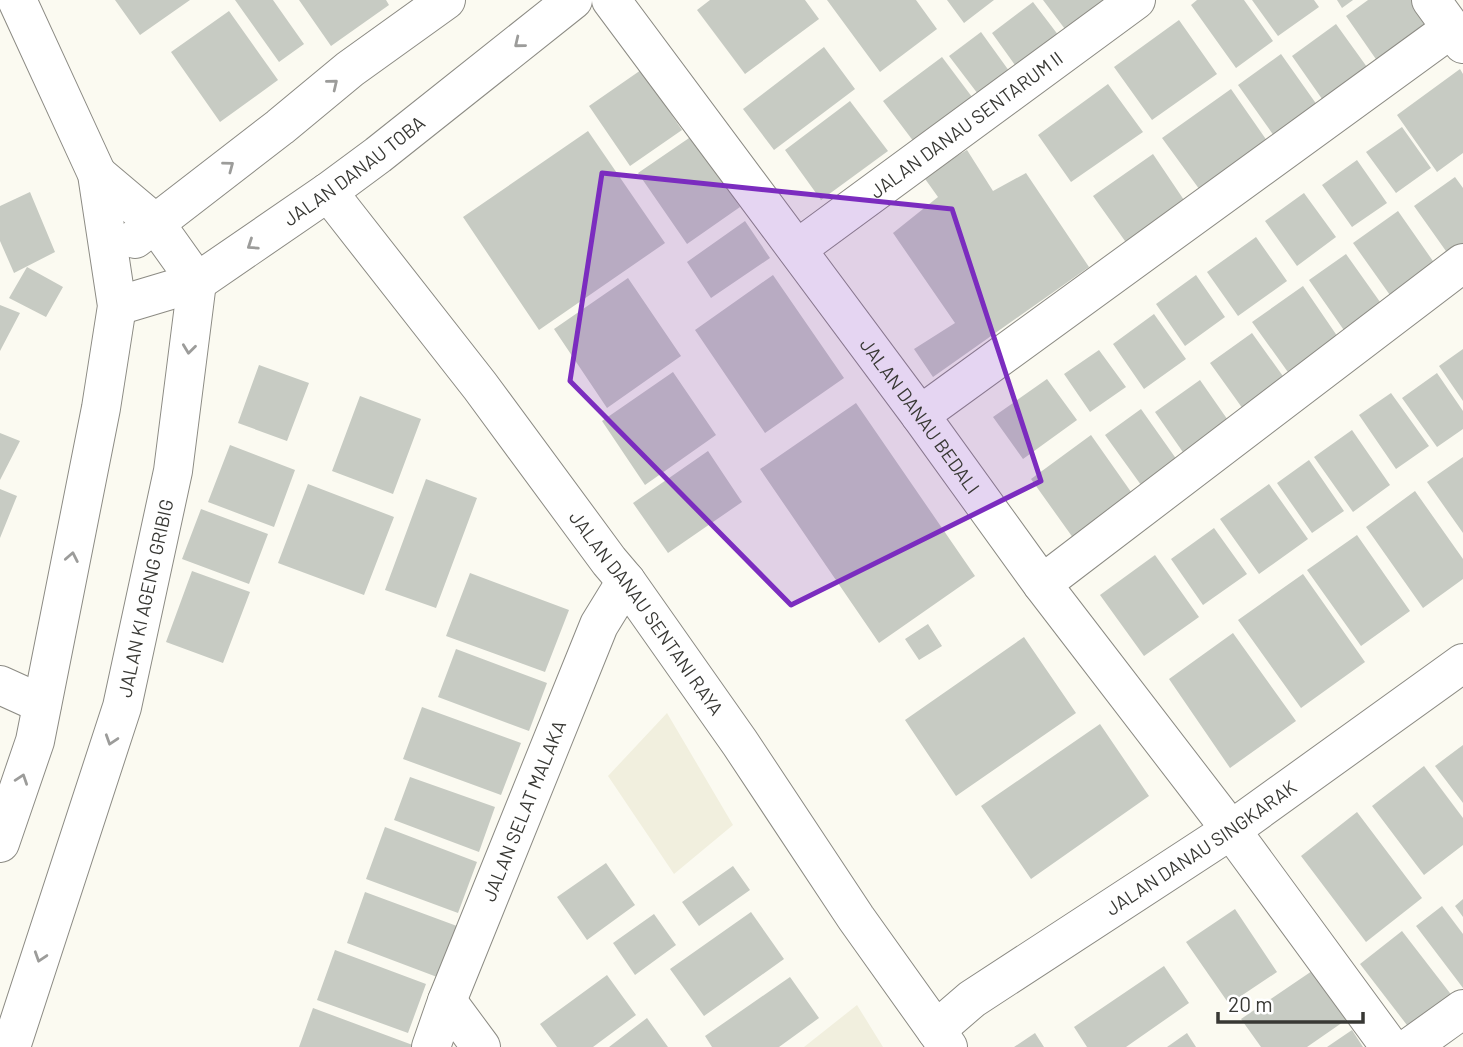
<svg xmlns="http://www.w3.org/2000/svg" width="1463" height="1047" font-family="Barlow,sans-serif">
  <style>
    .built { fill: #f1efde }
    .building { fill: #c7cbc3 }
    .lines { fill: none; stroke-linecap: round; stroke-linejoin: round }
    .minor-casing { stroke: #8c8b84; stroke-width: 40 }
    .major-casing { stroke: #8c8b84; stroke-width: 40 }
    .minor { stroke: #fff; stroke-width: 38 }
    .major { stroke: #fff; stroke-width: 38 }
    .oneway { stroke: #9c9c9a }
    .marked { fill: #7b2cbf; fill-opacity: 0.2; stroke: #7b2cbf; stroke-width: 5; stroke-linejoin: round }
    .labels { text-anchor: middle; stroke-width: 5; stroke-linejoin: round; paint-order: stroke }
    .street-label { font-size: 19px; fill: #383834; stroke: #fff }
  </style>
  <rect width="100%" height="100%" fill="#fbfaf1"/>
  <path class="built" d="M667 713 733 825 674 874 608 776Z
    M857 1005 883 1047H804Z"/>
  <path class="building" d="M115 0H190L140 35Z
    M235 0H273L304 44 279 62Z
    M299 0H386L389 5 331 46Z
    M710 0H805L819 19 745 74 697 10Z
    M827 0H916L937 29 880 72Z
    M947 0H994L964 23Z
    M1043 0H1107L1071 37Z
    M1197 0H1244L1273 41 1236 68 1191 5Z
    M1252 0H1314L1319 7 1278 36Z
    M1337 0H1353L1342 8Z
    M1368 0H1412L1432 28 1380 65 1346 16Z
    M1033 2 1062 40 1020 72 992 33Z
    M229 11 278 80 220 122 171 52Z
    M1179 20 1217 74 1152 120 1114 67Z
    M1336 24 1372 74 1327 106 1292 56Z
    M981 32 1012 75 981 98 949 56Z
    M824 47 855 89 774 150 743 109Z
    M1281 54 1322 112 1279 143 1238 85Z
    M942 57 978 105 920 150 883 101Z
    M1460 69 1463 74V153L1437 172 1397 115Z
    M641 70 682 130 630 166 589 106Z
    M1108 84 1143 132 1071 182 1038 135Z
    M1231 89 1272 148 1205 197 1162 138Z
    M850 101 888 151 821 200 785 150Z
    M1402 127 1431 168 1396 193 1366 152Z
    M588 131 665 243 539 330 463 217Z
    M692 136 740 207 687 244 638 173Z
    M967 150 993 191 1026 173 1089 267 933 377 914 349 955 323 893 233 938 197 923 176Z
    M1153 154 1188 206 1130 248 1093 196Z
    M1357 160 1387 203 1352 227 1322 185Z
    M1455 177 1463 188V254L1453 261 1414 206Z
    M30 192 55 252 14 273 0 241V206Z
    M1304 193 1336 237 1297 266 1265 221Z
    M1398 211 1442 274 1397 305 1353 243Z
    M745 221 770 258 711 298 687 262Z
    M1256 237 1287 281 1238 316 1207 272Z
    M1346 254 1385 309 1348 336 1309 280Z
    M27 267 63 287 46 317 9 298Z
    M773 275 844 378 765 433 695 330Z
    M1196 275 1225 317 1185 346 1156 304Z
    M628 278 681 356 607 408 554 329Z
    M1303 286 1344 346 1295 382 1252 322Z
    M0 305 20 313 0 351Z
    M1154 314 1186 359 1144 389 1113 344Z
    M1252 333 1290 386 1248 416 1210 363Z
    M1463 349V401L1439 366Z
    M1099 350 1126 387 1090 412 1064 374Z
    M259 365 309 383 287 441 238 423Z
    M673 372 716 435 645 485 602 421Z
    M1437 373 1463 411V429L1437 447 1402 398Z
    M1047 379 1077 420 1023 459 993 417Z
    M1200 380 1232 426 1187 458 1155 412Z
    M1391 393 1429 446 1396 469 1359 415Z
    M360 396 421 419 393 494 332 471Z
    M856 403 975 576 879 643 760 469Z
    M1141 409 1177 460 1141 485 1105 435Z
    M1352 430 1390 485 1353 512 1314 457Z
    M0 433 20 441 0 480Z
    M1091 435 1136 499 1076 542 1031 479Z
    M230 445 295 470 274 527 208 502Z
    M708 451 742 502 668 553 633 503Z
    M1463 457V533L1427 482Z
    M1309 460 1344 511 1312 533 1277 483Z
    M426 479 477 498 436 608 385 590Z
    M308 484 394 517 364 595 278 563Z
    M1269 484 1308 539 1259 574 1220 519Z
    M0 489 17 496 0 538Z
    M1415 491 1463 559V579L1423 608 1366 527Z
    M201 509 268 534 249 584 182 559Z
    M1214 528 1247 574 1203 605 1171 559Z
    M1357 535 1410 611 1361 646 1307 570Z
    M1155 555 1199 617 1144 656 1100 595Z
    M192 571 250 592 223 663 166 642Z
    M470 573 569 610 545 672 446 636Z
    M1303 574 1365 662 1301 708 1238 620Z
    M928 624 942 646 919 660 905 639Z
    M1233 633 1296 721 1230 768 1169 679Z
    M1024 637 1076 713 956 796 905 720Z
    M456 649 547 683 529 731 438 697Z
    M422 707 521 743 501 795 403 759Z
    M1100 724 1149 796 1031 879 981 806Z
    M1463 745V803L1435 766Z
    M1424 766 1463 818V845L1424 875 1372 806Z
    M410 777 495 807 479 852 394 820Z
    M1357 812 1422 898 1366 942 1301 856Z
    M385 827 477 862 458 913 366 879Z
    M606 863 635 905 587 940 557 897Z
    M733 866 750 890 699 926 682 902Z
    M365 892 465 929 445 980 347 943Z
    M1463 899V917L1455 906Z
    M1442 906 1463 934V988L1416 926Z
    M1235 909 1277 972 1229 1004 1186 942Z
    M751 912 784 959 704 1016 670 969Z
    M654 914 676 945 635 975 613 943Z
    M1402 931 1453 997 1410 1029 1360 964Z
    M335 950 426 984 408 1033 317 1000Z
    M1164 966 1189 1003 1126 1047H1087L1074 1027Z
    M1312 971 1346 1020 1307 1047H1261L1241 1019Z
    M607 975 636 1015 593 1047H557L540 1024Z
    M790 977 819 1018 779 1047H712L705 1036Z
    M313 1008 418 1047H299Z
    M647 1018 668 1047H609Z
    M1352 1030 1363 1047H1327Z
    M1035 1033 1044 1047H1014Z
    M1187 1033 1196 1047H1167Z"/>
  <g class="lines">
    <defs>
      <g id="minor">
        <path id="s1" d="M611 0 920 415 1042 584 1231 830 1390 1047"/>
        <path d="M1431 0 1463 44"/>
        <path id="s2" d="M328 192 480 386 609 561 626 581 740 743 856 918 948 1047"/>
        <path id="s3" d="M797 249 1136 0"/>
        <path d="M920 415 1452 28"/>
        <path d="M1042 584 1463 263"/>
        <path d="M0 685 42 704"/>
        <path d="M447 1001 481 1047"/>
        <path id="s4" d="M936 1030 972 999 1231 830 1463 663"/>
        <path id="s5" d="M431 1047 447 1001 599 625 626 581"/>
        <path d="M1410 1047 1463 1009"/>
      </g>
      <g id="major">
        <path d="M135 239 280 127 350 69 446 0"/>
        <path id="s6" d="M117 306 197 282 328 192 378 155 573 0"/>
        <path d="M0 843 35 741 101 408 117 306 97 174 17 0"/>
        <path id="s7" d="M11 1047 122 707 173 471 197 282 155 223 97 174"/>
      </g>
    </defs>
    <use href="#minor" class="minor-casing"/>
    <use href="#major" class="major-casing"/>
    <use href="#minor" class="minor"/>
    <use href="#major" class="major"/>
  </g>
  <defs><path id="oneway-chevron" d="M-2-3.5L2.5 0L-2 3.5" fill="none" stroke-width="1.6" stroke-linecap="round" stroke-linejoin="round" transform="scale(1.75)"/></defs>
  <g class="oneway">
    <use href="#oneway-chevron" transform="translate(519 43) rotate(141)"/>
    <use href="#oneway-chevron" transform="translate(333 84) rotate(-39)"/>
    <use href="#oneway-chevron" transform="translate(229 166) rotate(-37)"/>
    <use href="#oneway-chevron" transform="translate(252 245) rotate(146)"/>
    <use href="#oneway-chevron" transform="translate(189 349) rotate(97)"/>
    <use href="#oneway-chevron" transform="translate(72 557) rotate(-79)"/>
    <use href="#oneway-chevron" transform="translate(111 740) rotate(108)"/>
    <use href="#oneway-chevron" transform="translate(22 779) rotate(-71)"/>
    <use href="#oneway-chevron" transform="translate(40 957) rotate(108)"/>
  </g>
  <path class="marked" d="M602 173 952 209 1041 481 791 605 570 381Z"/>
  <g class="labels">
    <g class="street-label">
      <text dy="7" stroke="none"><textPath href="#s3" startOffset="210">JALAN DANAU SENTARUM II</textPath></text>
      <text dy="7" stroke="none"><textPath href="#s6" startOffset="276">JALAN DANAU TOBA</textPath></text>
      <text dy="7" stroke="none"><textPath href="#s1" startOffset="518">JALAN DANAU BEDALI</textPath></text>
      <text dy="7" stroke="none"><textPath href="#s7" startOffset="469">JALAN KI AGENG GRIBIG</textPath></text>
      <text dy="7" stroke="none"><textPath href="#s2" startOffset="528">JALAN DANAU SENTANI RAYA</textPath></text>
      <text dy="7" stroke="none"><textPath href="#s5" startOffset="254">JALAN SELAT MALAKA</textPath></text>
      <text dy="7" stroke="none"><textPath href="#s4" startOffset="322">JALAN DANAU SINGKARAK</textPath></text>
    </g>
  </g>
  <path d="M1218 1012v10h145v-10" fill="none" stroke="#383834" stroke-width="3.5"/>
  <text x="1228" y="1012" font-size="21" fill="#383834" stroke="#ffffff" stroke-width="5" paint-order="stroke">20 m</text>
</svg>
